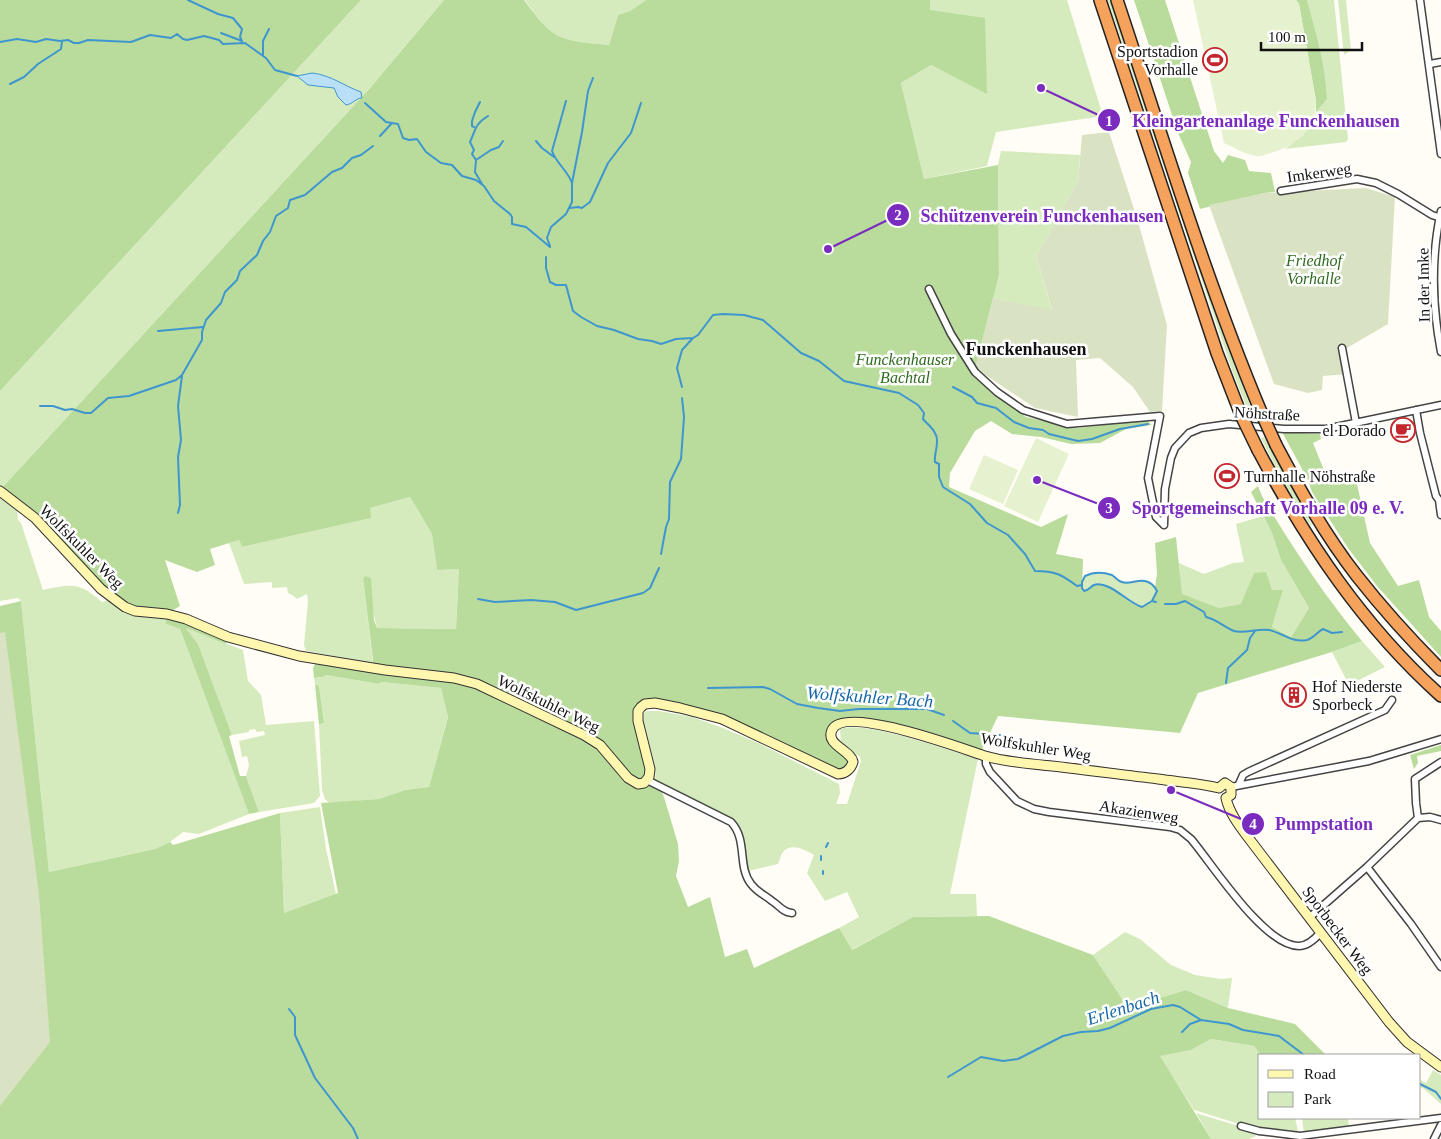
<svg xmlns="http://www.w3.org/2000/svg" width="1441" height="1139" font-family="'Times New Roman',serif">
  <style>
    .green { fill: #d5ebbd }
    .forest { fill: #b9dc9c }
    .cemetery { fill: #d9e3c4 }
    .pitch { fill: #e6f2cf }
    .water { fill: #b9e0f7; stroke: #3f96cf }
    .lines { fill: none; stroke-linecap: round; stroke-linejoin: round }
    .stream { stroke: #3f96cf; stroke-width: 2 }
    .street-casing { stroke: #444; stroke-width: 9 }
    .secondary-casing { stroke: #333; stroke-width: 11 }
    .highway-casing { stroke: #222; stroke-width: 14 }
    .street { stroke: #fff; stroke-width: 6 }
    .secondary { stroke: #fff6b0; stroke-width: 9 }
    .highway { stroke: #f5a25d; stroke-width: 11 }
    .highway-bridge-casing { stroke: #222; stroke-width: 14; stroke-linecap: butt }
    .highway-bridge { stroke: #f5a25d; stroke-width: 11 }
    .labels { text-anchor: middle; stroke-width: 5; stroke-linejoin: round; paint-order: stroke }
    .poi-label { font-size: 16px; fill: #111; stroke: #fff; text-anchor: end }
    .street-label { font-size: 16px; fill: #111; stroke: #fff }
    .park-label { font-size: 16px; font-style: italic; fill: #2f6b1f; stroke: #fff }
    .neighbourhood-label { font-size: 18px; font-weight: bold; fill: #111; stroke: #fff }
    .water-label { font-size: 18px; font-style: italic; fill: #1768a6; stroke: #fff }
    .leader { fill: none; stroke: #7b2cbf; stroke-width: 2 }
    .callout-dot { fill: #7b2cbf; stroke: #fff; stroke-width: 2 }
    .mark-label { font-size: 15px; text-anchor: middle; font-weight: bold; fill: #fff }
    .callout-label { font-size: 18px; text-anchor: middle; font-weight: bold; fill: #7b2cbf; stroke: #fff; stroke-width: 5; stroke-linejoin: round; paint-order: stroke }
  </style>
  <rect width="100%" height="100%" fill="#fffdf5"/>
  <path class="green" d="M361 0H444L371 87 0 490V391Z
    M525 0H646L630 11 618 15 609 45C593 43 576 43 561 37 546 31 534 13 525 0Z
    M930 0H1067L1103 116 996 132 987 166 924 179 901 83 931 65 987 93 930 10Z
    M1108 0H1110L1114 10 1214 311 1255 418H1251L1232 370Z
    M1307 0H1334L1348 139 1346 142 1285 149 1303 135 1311 123 1316 112 1327 98C1326 65 1316 33 1307 0Z
    M1338 0H1346L1351 50 1344 55Z
    M1001 151 1080 155 1078 181 1036 256 1052 311 993 298 999 275 998 165Z
    M1264 437 1312 525 1311 526C1292 498 1276 468 1261 438Z
    M410 497 432 534 437 570 459 569 456 629 377 628 365 576 363 578 373 663 306 651 304 645 308 601 307 594 297 599 292 595 288 593 287 587 272 588V582L244 584 229 543 239 540 242 547 370 518 369 508Z
    M0 498 17 511 18 520 21 523 43 590C72 584 79 582 102 602L108 600 119 607 166 618V624L180 629 249 814 199 834 183 832 170 842 155 849 49 872 21 601 18 598 0 601Z
    M1263 516 1272 533 1281 560 1309 608 1291 637 1272 627 1283 590H1272L1254 573 1242 604 1219 608 1181 594 1179 563 1204 574 1233 563 1244 562 1236 524Z
    M1095 573C1100 573 1106 573 1111 575 1115 577 1118 580 1121 582 1132 586 1142 573 1155 587 1163 596 1147 604 1142 607L1117 591 1101 585 1084 591 1082 588V582L1085 576Z
    M186 628 243 650 248 681 261 695 266 725 314 721 320 796 314 803 259 812 246 776 249 765 247 756 242 757 239 741 265 735 264 731 257 732 255 729 249 730V732L232 735 198 644Z
    M1362 641 1385 667 1349 685 1332 652Z
    M326 675 379 684 381 682 441 688 448 716 429 787 405 790 379 799 329 803 325 799 322 790 319 725 324 721 319 686 315 684 314 678 323 677Z
    M647 711H659L692 717 723 728 758 743 839 784 840 793 836 804H847L861 761 860 757 841 743 840 729C869 721 947 750 978 759L950 894H976L977 916 913 917 851 950 839 928 859 917 847 892 825 901 807 873 814 855C806 850 791 842 783 852 781 854 780 860 778 864L748 871 737 827 654 782C661 760 639 736 644 713Z
    M320 807 326 849 336 894 284 913 280 813Z
    M1125 932 1140 939 1171 965 1195 975 1221 979 1232 978 1228 1008 1186 990 1128 1009 1093 955Z
    M1211 1039 1254 1046 1261 1055H1260V1118H1295L1299 1135 1249 1127 1194 1110 1159 1056 1191 1050Z
    M1433 1070 1441 1075V1104L1424 1089 1420 1087V1080L1426 1083Z
    M1196 1113 1248 1129 1254 1132 1256 1136 1249 1139H1211Z
    M1302 1118H1348L1349 1128 1304 1134Z"/>
  <path class="forest" d="M0 0H361L0 391Z
    M444 0H524C534 13 546 31 561 37 576 43 593 43 609 45L618 15 630 11 646 0H930V10L985 18 987 94 931 65 901 83 924 179 998 165 999 275 974 374 988 389 1026 417 1078 428 1146 420 1152 425 1126 429 1100 443 1071 444 1041 437 1012 434 991 421 975 431 950 473 949 487 1041 527 1068 514 1056 554 1083 559 1082 589 1084 591C1089 590 1090 587 1094 585 1109 580 1128 603 1141 607L1152 601 1157 591 1155 587 1157 574 1155 543 1176 537 1182 594 1219 608 1241 604 1254 573 1266 572 1272 590H1283L1272 627 1291 637 1309 608 1281 560 1272 533 1251 492 1258 486 1262 496C1292 547 1324 595 1362 641L1332 652 1198 693 1180 733 998 716 980 754 950 744 848 723 831 732 853 759 842 774 739 726 655 703 638 711 649 777 659 786 664 797 678 844 679 861 676 876 688 907 710 897 725 957 747 949 754 968 839 928 852 950 913 917 989 916 1093 955 1128 1008 1186 990 1228 1008 1295 1024 1326 1055H1261L1254 1046 1211 1039 1191 1050 1160 1056 1211 1139H0V606L21 601 49 872 155 849 170 842 173 845 280 813 284 913 338 893 321 803 379 799 405 790 429 787 448 717 441 688 381 682 379 684 326 675 323 677 314 678 313 668 315 664 320 663 372 671 373 660 363 578 365 576 371 578 374 620 377 628 456 629 459 569 437 570 432 534 410 497 370 508 371 518 242 547 239 540 210 549 215 565 197 572 165 560 180 606 167 614 125 607 61 546 0 490 371 87Z
    M1134 0H1165L1214 151 1223 163 1228 155 1245 160 1249 171 1271 173 1275 192 1265 193 1200 209 1188 173 1191 162 1178 133Z
    M1296 0H1307C1316 33 1326 65 1327 99L1316 112V101L1299 4Z
    M1282 432 1320 434 1321 439 1313 443 1328 480 1355 475 1370 543 1398 586 1419 580 1429 617 1441 631V657L1377 586 1348 548 1312 492 1307 478Z
    M166 618 181 621 226 640V644L186 628 198 644 232 735 229 736 240 776H246L259 812 249 814 180 629 166 624Z
    M315 684 319 686 324 722 319 725Z
    M1441 745V751L1417 756 1418 763 1414 769 1410 755Z"/>
  <path class="cemetery" d="M1109 132 1137 218 1167 325 1162 411 1150 412 1133 387 1100 358 1076 360 1078 417 1035 408 975 368 993 298 1052 310 1036 256 1078 181 1082 135Z
    M1366 188 1395 197 1388 324 1347 348 1349 374 1323 376 1322 390 1308 393 1274 384 1209 205 1265 193Z
    M5 632 39 895 50 1042 0 1106V633Z"/>
  <path class="pitch" d="M1193 0H1296L1299 4 1316 101C1316 128 1296 146 1271 153 1267 154 1261 157 1256 156 1245 155 1234 147 1224 143Z
    M1036 438 1069 454 1038 522 1004 506Z
    M984 455 1018 470 1003 504 969 489Z"/>
  <path class="water" d="M312 73C331 75 344 86 361 92L362 98C356 98 353 104 346 105L338 97 334 88 308 85 297 76Z"/>
  <g class="lines">
    <path class="stream" d="M188 0 218 14 233 18 242 29 240 37 242 41
      M221 33 242 41
      M0 42 17 39 36 42 46 39 60 41 68 40 74 43H79L88 40 131 42 150 35 171 38 177 34 183 39 187 40 204 36 219 40 223 44 245 43 266 58 275 70 297 76
      M263 55V41L269 29
      M10 84 24 77 38 64 61 49 62 41
      M566 101 552 151C556 163 568 171 572 183
      M365 103 386 122 398 124 403 138 409 140 417 139 426 152 441 163 452 165 462 176 476 180 484 186 494 201 510 214 512 217V224L526 227 550 247
      M474 127 472 126V121L475 112 480 102
      M380 136 392 123
      M536 141 542 148 554 157
      M476 160 491 150 499 147 503 141
      M482 184 475 172 476 160 472 154 474 150 470 142C476 129 475 124 488 116
      M570 208 578 207 582 208 590 202 608 163 631 133 641 103
      M550 246 547 238 551 227 566 214 572 202V183L582 132 588 91 593 78
      M546 257V268L550 282 556 285H566L573 311 581 317 597 326 614 330 638 339 652 341 661 344 676 339 693 338 698 335 713 315 723 314 744 315 763 320 801 353 819 361 844 381 899 393 918 405 924 413 923 419C929 426 938 432 937 442 937 450 934 455 935 462L939 464V477L943 487 970 504 987 523 1008 535 1025 554 1035 571C1055 571 1061 574 1077 586L1082 585
      M158 331 203 327
      M682 387 677 368 682 350 693 338
      M953 387 972 397 977 403 996 408 1014 422 1029 428 1043 430 1049 434 1078 441 1092 439 1120 429 1148 424
      M40 406H53L65 410 72 409 85 413H91L108 398 129 396 176 380 182 375 202 340V332L206 320 221 303 225 292 237 280 240 271 257 255 263 241 270 232 276 216 288 208 290 200 305 195 332 172 342 168 352 158 361 155 373 146
      M178 513 180 505 178 457 181 440 178 406 182 376
      M661 554 666 527 669 519 670 482 681 459 684 417 682 398
      M478 599 495 602 531 600 555 602 576 610 643 593 650 588 659 568
      M1152 601 1142 607C1128 603 1109 580 1094 585 1090 587 1089 590 1084 591L1082 588V582L1085 576C1093 572 1103 572 1112 575 1115 577 1118 581 1122 582 1132 586 1147 572 1157 591L1152 601 1156 602
      M1165 604H1176L1185 601 1204 612 1206 617C1216 619 1224 627 1234 631 1245 634 1258 628 1269 630 1283 633 1291 643 1307 640 1314 638 1317 632 1323 629L1332 633 1342 632
      M1226 683 1228 668 1247 650 1250 638 1255 631
      M708 688 763 687 770 689 797 704 818 708 840 711 859 709H927L944 715
      M953 721 970 733 1000 735
      M826 847 828 843
      M821 860V856
      M823 871V874
      M289 1009 295 1017V1035L315 1078 353 1128 358 1139
      M1182 1032 1190 1024 1201 1020
      M948 1077 981 1057 1003 1061 1018 1059 1063 1036 1081 1032 1098 1031 1110 1028 1151 1009 1173 1005 1180 1007 1201 1020 1229 1024 1243 1030 1279 1036 1304 1055
      M1420 1084 1436 1092 1441 1099"/>
    <defs>
      <path id="street" d="M1420 0 1441 154
        M1430 64 1441 62
        M1281 191 1357 179 1376 183 1398 194 1432 215 1441 218
        M1441 211C1431 257 1432 305 1441 352
        M929 289 951 334 975 372 997 392 1023 410 1067 424 1160 416 1148 478 1156 517 1164 525
        M1342 348 1356 423
        M1416 410 1420 433 1436 496 1439 500 1441 515
        M1164 525 1165 489 1171 458 1175 448 1189 433 1201 428 1229 424 1284 429H1326L1441 405
        M986 756V764L990 772 1017 801 1034 809 1049 812 1170 827 1180 830 1191 839C1213 865 1264 946 1299 946 1308 946 1315 939 1321 932
        M647 780 731 822C748 840 737 866 751 884 758 893 765 895 772 901 780 906 782 912 792 913
        M1239 784 1243 775 1248 772 1385 710 1392 700
        M1231 787 1369 761 1441 739
        M1418 818 1416 803 1415 779 1441 762
        M1418 818 1430 817 1441 820
        M1367 867 1411 924 1441 967
        M1310 917 1367 867 1418 818
        M1241 1126 1259 1131 1300 1136 1441 1118
        M1434 1139 1441 1125"/>
      <path id="secondary" d="M0 491 35 518 101 589 125 607 135 611 167 614 186 619 228 637 299 656 385 670 454 678 477 684 584 735 600 745 628 778 638 784 644 783 649 777 650 769 638 721V711L641 707 645 704 655 703 680 708 722 719 838 774C845 774 851 769 853 762 851 750 825 745 832 730 844 704 963 749 985 756 1005 762 1031 764 1052 766 1088 770 1123 775 1158 779 1178 782 1199 783 1219 788
        M1219 788 1225 783 1231 787V795L1226 798
        M1226 798C1229 812 1238 824 1247 836L1389 1022 1407 1042 1441 1067"/>
      <path id="highway" d="M1100 0 1217 353 1241 415
        M1117 0C1163 138 1205 278 1261 412
        M1276 445C1300 490 1325 535 1357 576 1383 609 1411 640 1441 670
        M1258 450C1307 542 1363 626 1441 696"/>
    </defs>
    <use href="#street" class="street-casing"/>
    <use href="#secondary" class="secondary-casing"/>
    <use href="#highway" class="highway-casing"/>
    <use href="#street" class="street"/>
    <use href="#secondary" class="secondary"/>
    <use href="#highway" class="highway"/>
    <defs>
      <path id="highway-bridge" d="M1261 412 1276 445
        M1241 415 1258 450"/>
    </defs>
    <use href="#highway-bridge" class="highway-bridge-casing"/>
    <use href="#highway-bridge" class="highway-bridge"/>
  </g>
  <defs>
    <symbol id="stadium-ring" viewBox="-11 -11 22 22"><circle r="9.5" fill="#fff" stroke="#c4262e" stroke-width="1.5"/><path d="M0-5a6.5 5 0 1 0 0 10a6.5 5 0 1 0 0-10ZM-3.5-1.8h7v3.6h-7Z" fill="#c4262e"/></symbol>
    <symbol id="cafe-ring" viewBox="-11 -11 22 22"><circle r="9.5" fill="#fff" stroke="#c4262e" stroke-width="1.5"/><path d="M-5.5-4.5H6V0H3Q3 3.5 0 3.5H-2.5Q-5.5 3.5-5.5 0ZM3-3.2v2h1.7v-2ZM-6 4.5H4V6H-6Z" fill="#c4262e"/></symbol>
    <symbol id="building-ring" viewBox="-11 -11 22 22"><circle r="9.5" fill="#fff" stroke="#c4262e" stroke-width="1.5"/><path d="M-4-6H4V6H1V3H-1V6H-4ZM-2.5-4.3h1.7v1.8h-1.7ZM.8-4.3h1.7v1.8H.8ZM-2.5-1h1.7V.8h-1.7ZM.8-1h1.7V.8H.8Z" fill="#c4262e"/></symbol>
  </defs>
  <g fill-rule="evenodd">
    <use href="#stadium-ring" x="1201" y="46" width="28" height="28"/>
    <use href="#cafe-ring" x="1389" y="416" width="28" height="28"/>
    <use href="#stadium-ring" x="1213" y="462" width="28" height="28"/>
    <use href="#building-ring" x="1280" y="681" width="28" height="28"/>
  </g>
  <g class="labels">
    <g class="poi-label">
      <text x="1198" y="57">Sportstadion<tspan x="1198" dy="18">Vorhalle</tspan></text>
      <text x="1386" y="436">el Dorado</text>
      <text x="1244" y="482" text-anchor="start">Turnhalle Nöhstraße</text>
      <text x="1312" y="692" text-anchor="start">Hof Niederste<tspan x="1312" dy="18">Sporbeck</tspan></text>
    </g>
    <g class="street-label">
      <text transform="translate(1319 172) rotate(-8)" y="6">Imkerweg</text>
      <text transform="translate(1423 285) rotate(-91)" y="6">In der Imke</text>
      <text transform="translate(1267 413) rotate(3)" y="6">Nöhstraße</text>
      <text transform="translate(82 546) rotate(45)" y="6">Wolfskuhler Weg</text>
      <text transform="translate(549 703) rotate(26)" y="6">Wolfskuhler Weg</text>
      <text transform="translate(1036 746) rotate(9)" y="6">Wolfskuhler Weg</text>
      <text transform="translate(1139 811) rotate(9)" y="6">Akazienweg</text>
      <text transform="translate(1338 930) rotate(53)" y="6">Sporbecker Weg</text>
    </g>
    <g class="park-label">
      <text x="1314" y="266">Friedhof<tspan x="1314" dy="18">Vorhalle</tspan></text>
      <text x="905" y="365">Funckenhauser<tspan x="905" dy="18">Bachtal</tspan></text>
    </g>
    <g class="neighbourhood-label">
      <text x="1026" y="355">Funckenhausen</text>
    </g>
    <g class="water-label">
      <text transform="translate(870 697) rotate(4)" y="6">Wolfskuhler Bach</text>
      <text transform="translate(1123 1008) rotate(-18)" y="6">Erlenbach</text>
    </g>
  </g>
  <path class="leader" d="M1041 88L1109 120M828 249L898 215M1037 480L1109 508M1171 790L1253 824"/>
  <g class="callout-dot">
    <circle cx="1041" cy="88" r="5"/>
    <circle cx="828" cy="249" r="5"/>
    <circle cx="1037" cy="480" r="5"/>
    <circle cx="1171" cy="790" r="5"/>
    <circle cx="1109" cy="120" r="12"/>
    <circle cx="898" cy="215" r="12"/>
    <circle cx="1109" cy="508" r="12"/>
    <circle cx="1253" cy="824" r="12"/>
  </g>
  <g class="mark-label">
    <text x="1109" y="126">1</text>
    <text x="898" y="220">2</text>
    <text x="1109" y="513">3</text>
    <text x="1253" y="829">4</text>
  </g>
  <g class="callout-label">
    <text x="1266" y="127">Kleingartenanlage Funckenhausen</text>
    <text x="1042" y="222">Schützenverein Funckenhausen</text>
    <text x="1268" y="514">Sportgemeinschaft Vorhalle 09 e. V.</text>
    <text x="1324" y="830">Pumpstation</text>
  </g>
  <rect x="1258" y="1054" width="162" height="65" fill="#ffffff" stroke="#a0a0a0"/>
  <rect x="1268" y="1070" width="25" height="8" fill="#fff6b0" stroke="#a0a0a0"/>
  <text x="1304" y="1079" font-size="15" fill="#111111">Road</text>
  <rect x="1268" y="1092" width="25" height="15" fill="#d5ebbd" stroke="#a0a0a0"/>
  <text x="1304" y="1104" font-size="15" fill="#111111">Park</text>
  <path d="M1261 42v8h101v-8" fill="none" stroke="#111111" stroke-width="2.5"/>
  <text x="1268" y="42" font-size="15" fill="#111111" stroke="#ffffff" stroke-width="4" paint-order="stroke">100 m</text>
</svg>
